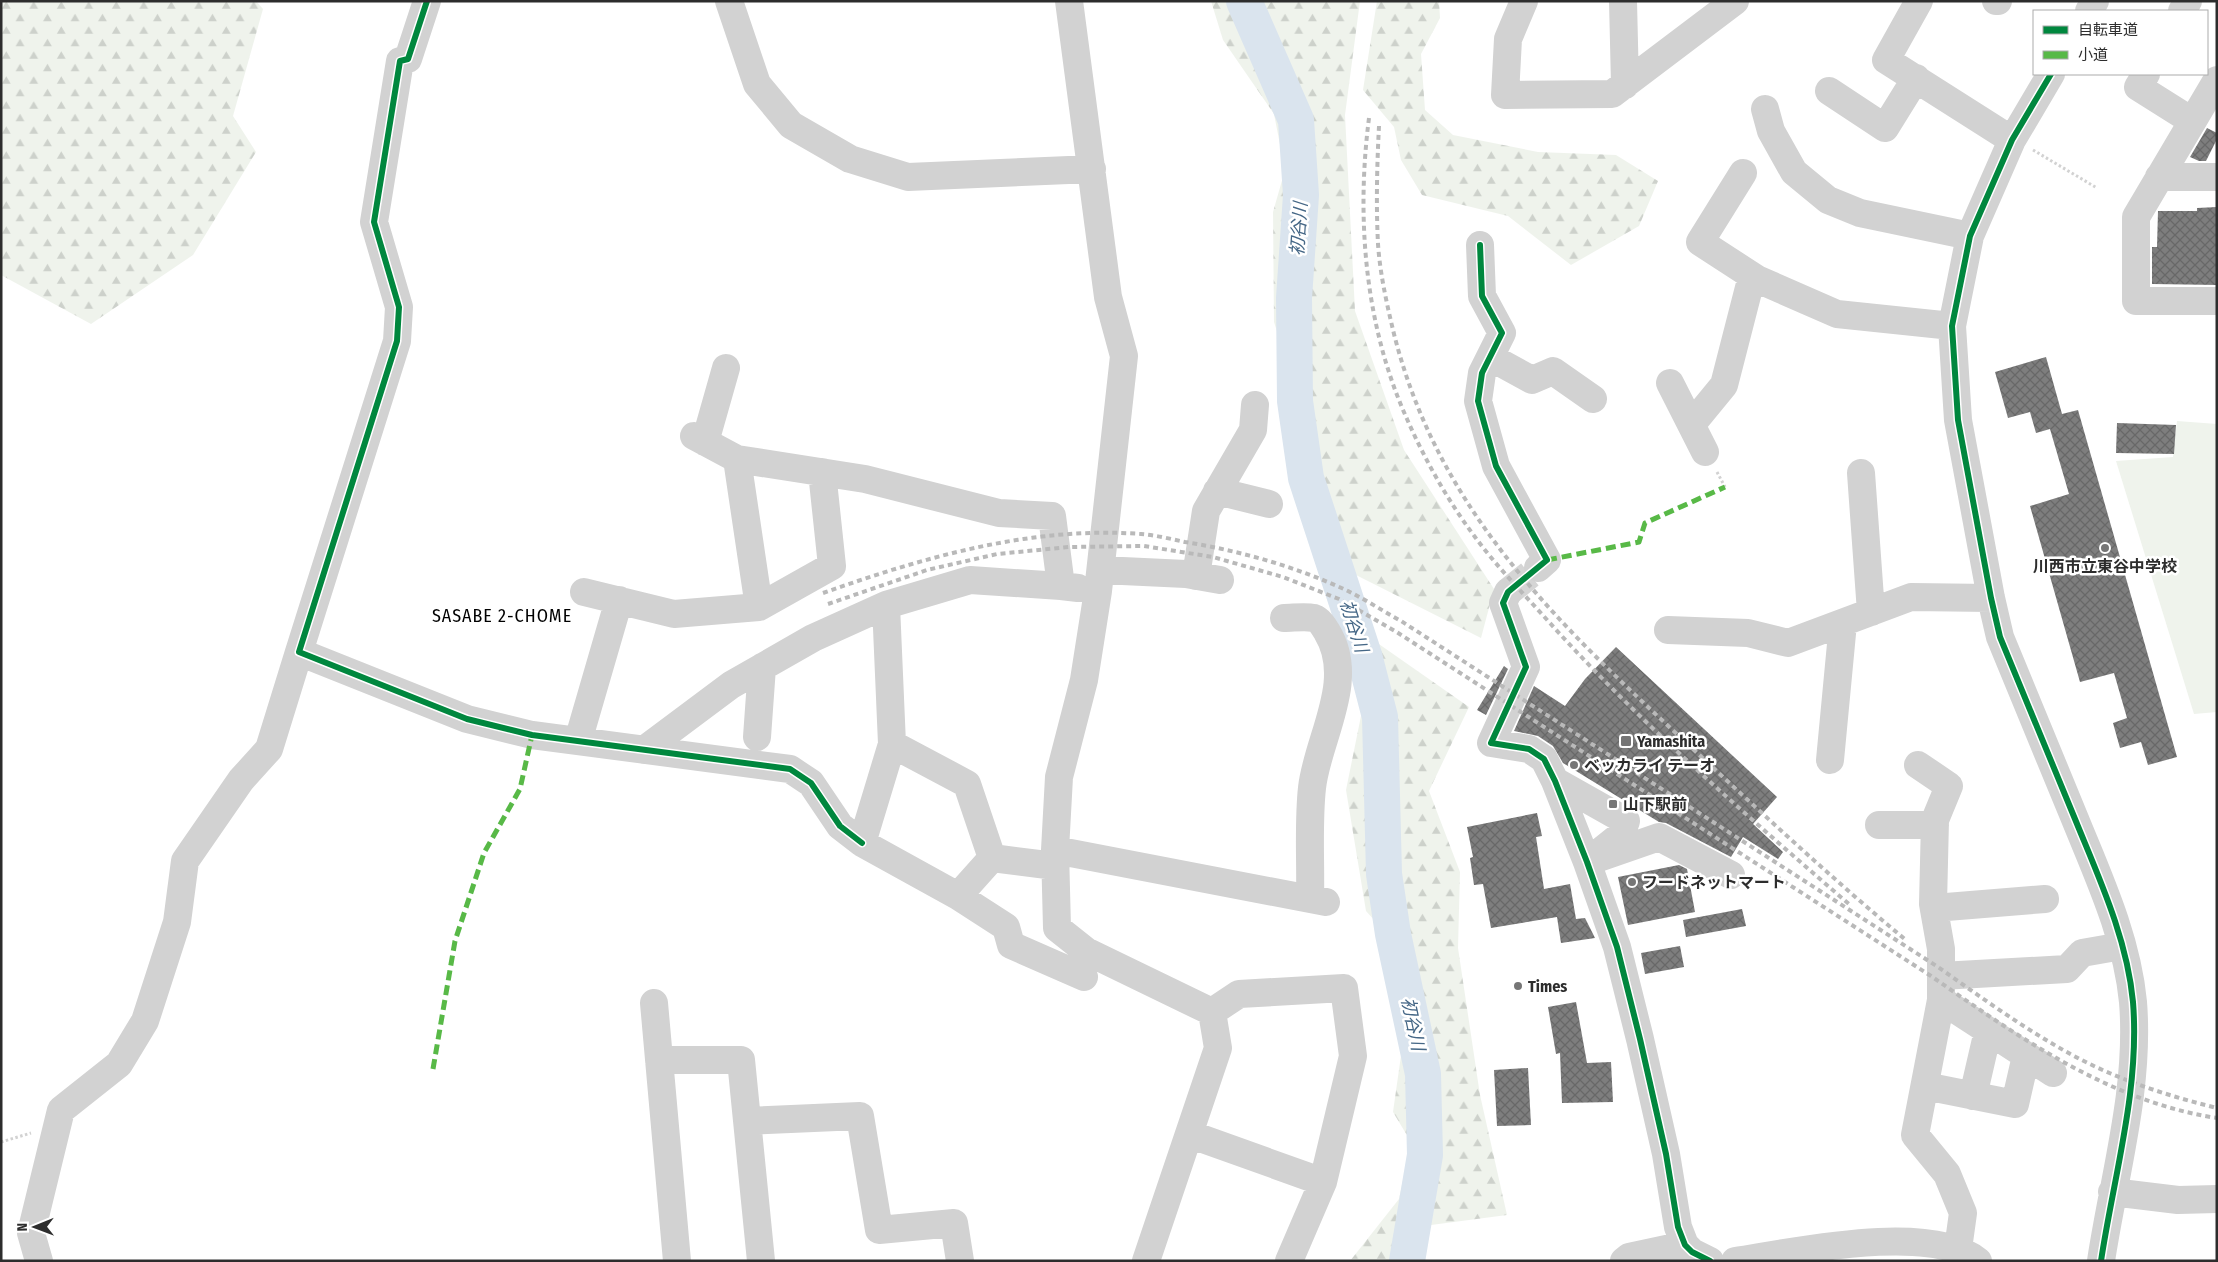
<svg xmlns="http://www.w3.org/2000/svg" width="2218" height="1262" font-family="'Fira Sans Condensed','Noto Sans JP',sans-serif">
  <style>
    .forest { fill: url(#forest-firs) }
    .park { fill: #eff3ec }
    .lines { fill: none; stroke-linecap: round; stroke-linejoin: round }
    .river { stroke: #dae4ee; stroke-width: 36 }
    .building { fill: url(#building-cross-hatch) }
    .minor-tunnel { stroke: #d5d5d5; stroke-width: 28; stroke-dasharray: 28 14; stroke-linecap: butt }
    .path { stroke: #d2d2d2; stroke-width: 3; stroke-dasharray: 2.5 2.5; stroke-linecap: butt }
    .minor { stroke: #d2d2d2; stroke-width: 28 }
    .rail { stroke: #b9b9b9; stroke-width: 4; stroke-dasharray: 5 4; stroke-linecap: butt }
    .quiet { stroke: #58b947; stroke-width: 5; stroke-dasharray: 10 5; stroke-linecap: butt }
    .cycleway-casing { stroke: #fff; stroke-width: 9 }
    .cycleway { stroke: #00873e; stroke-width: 6 }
    .poi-dot { fill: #767676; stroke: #fff; stroke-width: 2 }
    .labels { text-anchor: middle; stroke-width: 5; stroke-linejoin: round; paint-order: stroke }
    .poi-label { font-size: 16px; font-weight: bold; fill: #2d2d2d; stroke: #fff; text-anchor: start }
    .water-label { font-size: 18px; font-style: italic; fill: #456786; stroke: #fff }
    .neighbourhood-label { font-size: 18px; letter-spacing: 1px; fill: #000; stroke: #fff }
  </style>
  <defs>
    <pattern id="forest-firs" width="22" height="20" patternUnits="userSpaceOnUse" patternTransform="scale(1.25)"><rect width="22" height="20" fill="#eff3ec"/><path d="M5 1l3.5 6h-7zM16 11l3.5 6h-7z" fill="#cdd1cb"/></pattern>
    <pattern id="building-cross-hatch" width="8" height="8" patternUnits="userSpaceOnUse" patternTransform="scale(1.25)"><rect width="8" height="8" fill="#7e7e7e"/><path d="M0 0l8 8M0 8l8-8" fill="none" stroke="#686868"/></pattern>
  </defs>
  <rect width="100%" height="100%" fill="#fff"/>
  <path class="forest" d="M1 1H256L263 9 233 116 256 152 193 255 91 324 1 275Z
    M1211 1H1360L1345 115 1355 311 1404 450 1494 589 1481 638 1350 572 1319 461 1274 322 1273 212 1285 170 1274 114 1223 40Z
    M1377 1H1439L1440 18 1421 54 1425 110 1453 135 1538 152 1616 155 1658 181 1639 226 1571 265 1508 216 1422 195 1401 160 1394 127 1363 90Z
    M1376 642 1469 707 1429 791 1460 872 1458 948 1480 1095 1507 1215 1431 1225 1422 1261H1350L1399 1199 1411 1142 1393 1112 1414 964 1366 911 1346 790Z"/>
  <path class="park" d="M2177 421 2217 424V712L2194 714 2116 461 2173 457Z"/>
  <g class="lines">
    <path class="river" d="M1244 1 1296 120 1301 195 1294 298 1295 401 1306 478 1364 655 1380 717 1384 874 1393 934 1423 1074 1425 1155 1407 1261"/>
  </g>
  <path class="building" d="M2207 128 2217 133V139L2206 161H2199L2190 157Z
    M2217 207V285L2152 284V247H2157L2158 211H2197V208Z
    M2046 357 2062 414 2078 410 2177 757 2148 765 2141 742 2120 748 2113 723 2127 718 2114 673 2080 682 2030 506 2069 494 2050 429 2036 433 2030 412 2008 418 1995 372Z
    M2117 423 2176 425 2174 454 2116 453Z
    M1616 647 1777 797 1753 824 1783 852 1778 859 1743 837 1731 857 1666 823 1659 822 1563 763 1553 746 1538 736 1514 731 1534 686 1565 706 1585 679Z
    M1504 666 1508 669 1486 715 1477 710Z
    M1537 813 1542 836 1536 837 1544 889 1570 884 1576 919 1585 918 1595 938 1561 943 1557 917 1491 928 1483 884 1474 885 1470 858 1473 857 1467 827Z
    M1679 865 1687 869 1695 912 1628 925 1618 877Z
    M1742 909 1746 926 1686 937 1683 920Z
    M1680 946 1684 967 1645 974 1641 953Z
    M1576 1002 1587 1063 1611 1062 1613 1102 1562 1103 1560 1053 1556 1054 1548 1007Z
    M1528 1068 1531 1125 1497 1126 1494 1070Z"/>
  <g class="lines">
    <path class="minor-tunnel" d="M1508 592 1538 568"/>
    <path class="path" d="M2033 150 2097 188
      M1717 472 1725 487
      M1 1142 31 1133"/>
    <path class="minor" d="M427 1 408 59 400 61 374 222 399 307 397 341 299 652 467 719 532 735 790 769 811 783 840 826 862 843
      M729 1 757 84 791 125 850 159 908 177 1092 169
      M1069 1 1108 297 1124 356 1098 591 1084 680 1059 777 1055 850 1057 928 1086 951 1212 1012
      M1524 1 1508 39 1505 95 1612 94 1735 1
      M1623 1 1625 85
      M1919 1 1886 60 2012 140
      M1996 1H1998
      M2089 11 2095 1
      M2182 11 2188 1
      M2051 74 2012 140 1970 236 1952 326 1958 420 1991 598 2000 637C2025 697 2050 758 2075 819 2099 878 2127 938 2133 1002 2140 1089 2114 1175 2101 1261
      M2146 74 2138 87 2192 121
      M2217 80 2136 217V301H2217
      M1829 91 1885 128 1916 78
      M1765 109 1771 131 1794 172 1828 200 1860 213 1970 236
      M1743 173 1700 242 1757 279 1837 314 1952 326
      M2159 177H2217
      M1480 245 1482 296 1502 333 1482 373 1478 401 1496 466 1547 560 1538 568
      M1490 357 1532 380 1553 371 1593 399
      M1670 383 1705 452
      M1692 424 1724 385 1752 276
      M694 436 737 459 759 607
      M705 442 726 368
      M737 459 865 479 999 513 1052 516 1061 586 1078 588
      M1861 473 1871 612
      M1217 491 1269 504
      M1101 570 1186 574 1220 580
      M1196 576 1206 511 1253 430 1255 405
      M584 592 674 614 759 607 832 566 822 472
      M1508 592 1503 603 1526 667 1491 743 1529 749 1544 759 1555 781 1587 862 1617 947 1640 1039 1666 1154 1678 1227 1685 1245 1692 1252 1710 1261
      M1284 618C1293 618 1305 616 1314 618 1320 620 1324 627 1327 632 1357 681 1317 739 1312 788 1308 824 1311 863 1310 899
      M1668 630 1748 633 1788 643 1911 597 1991 598
      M757 737 762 667
      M578 741 619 600
      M892 744 967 784 992 858
      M644 750 731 685 813 638 886 605
      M1830 760 1843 623
      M1918 765 1949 786 1935 820 1933 904 1941 949V1000L1915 1135 1947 1174 1963 1213 1958 1249
      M1555 781 1626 821 1621 835 1596 855
      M1879 825H1935
      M1055 850 1326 902
      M1587 862 1659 837 1731 875
      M1055 866 992 858 958 896 862 843 892 744 886 605 970 580 1061 586
      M958 896 1006 927 1011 945 1084 977
      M1934 908 2045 899
      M1941 976 2067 969 2082 953 2122 946
      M1941 1000 2053 1073
      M654 1003 677 1261
      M659 1060H741L761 1261
      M1925 1086 2015 1104 2026 1056
      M1973 1096 1988 1031
      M747 1121 860 1116 879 1230 954 1223 960 1261
      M1189 1134 1323 1182
      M2112 1192 2178 1200 2217 1199
      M39 1261 31 1233 61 1110 119 1064 145 1021 177 922 185 861 241 780 269 749 299 652
      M1146 1261 1218 1048 1212 1012 1239 994 1344 988 1353 1056 1323 1182 1289 1261
      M1624 1261 1629 1257 1685 1245 1684 1261
      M1735 1261C1794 1252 1930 1222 1978 1261"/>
    <path class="rail" d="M1369 118C1356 219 1365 326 1407 419 1425 460 1448 501 1475 537 1497 567 1524 594 1549 622 1641 724 1746 815 1850 905
      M1379 126C1377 165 1376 205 1378 244 1380 274 1387 305 1394 334 1438 508 1552 618 1679 736 1754 806 1829 876 1907 941
      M823 593C925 557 1031 526 1141 534 1155 535 1171 539 1185 542 1241 551 1297 567 1348 591 1366 600 1383 611 1401 621L1938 967C1982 998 2026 1030 2074 1056 2119 1080 2168 1096 2217 1108
      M828 604 927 570 997 554 1069 547 1144 546 1213 557 1283 577 1339 599 1395 631 1931 976C2017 1036 2110 1102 2217 1118"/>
    <path class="quiet" d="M1547 560 1639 542 1645 523 1725 487
      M433 1069 455 941 484 853 520 789 532 735"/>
    <defs>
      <path id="cycleway" d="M427 1 408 59 400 61 374 222 399 307 397 341 299 652 467 719 532 735 790 769 811 783 840 826 862 843
        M2051 74 2012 140 1970 236 1952 326 1958 420 1991 598 2000 637C2025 697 2050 758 2075 819 2099 878 2127 938 2133 1002 2140 1089 2114 1175 2101 1261
        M1480 245 1482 296 1502 333 1482 373 1478 401 1496 466 1547 560 1508 592 1503 603 1526 667 1491 743 1529 749 1544 759 1555 781 1587 862 1617 947 1640 1039 1666 1154 1678 1227 1685 1245 1692 1252 1710 1261"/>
    </defs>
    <use href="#cycleway" class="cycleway-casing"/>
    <use href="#cycleway" class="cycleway"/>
  </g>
  <g class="poi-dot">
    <circle cx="2105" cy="548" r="5"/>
    <rect x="1620" y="735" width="12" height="12" rx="2.5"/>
    <circle cx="1574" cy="765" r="5"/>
    <rect x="1608" y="799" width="10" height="10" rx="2.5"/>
    <circle cx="1632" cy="882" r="5"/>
    <circle cx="1518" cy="986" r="5"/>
  </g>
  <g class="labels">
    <g class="poi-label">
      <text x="2105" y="572" text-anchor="middle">川西市立東谷中学校</text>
      <text x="1637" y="747">Yamashita</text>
      <text x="1584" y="771">ベッカライ テーオ</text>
      <text x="1623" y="810">山下駅前</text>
      <text x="1642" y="888">フードネットマート</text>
      <text x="1528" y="992">Times</text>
    </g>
    <g class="water-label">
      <text transform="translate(1299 229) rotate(-86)" y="6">初谷川</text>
      <text transform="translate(1354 626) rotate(72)" y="6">初谷川</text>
      <text transform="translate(1413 1024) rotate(78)" y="6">初谷川</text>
    </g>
    <g class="neighbourhood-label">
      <text x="502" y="622">SASABE 2-CHOME</text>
    </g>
  </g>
  <rect width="2218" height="1262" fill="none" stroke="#2d2d2d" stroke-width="5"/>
  <rect x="2033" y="10" width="175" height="65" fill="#ffffff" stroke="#ababab"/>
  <rect x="2043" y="26" width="25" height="8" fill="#00873e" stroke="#ababab"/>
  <text x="2078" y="35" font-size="15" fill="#2d2d2d">自転車道</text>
  <rect x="2043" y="51" width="25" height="8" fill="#58b947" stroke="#ababab"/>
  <text x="2078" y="60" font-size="15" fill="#2d2d2d">小道</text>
  <g transform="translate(35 1227) rotate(269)" stroke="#ffffff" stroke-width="4" paint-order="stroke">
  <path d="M0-4L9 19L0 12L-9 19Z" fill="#2d2d2d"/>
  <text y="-8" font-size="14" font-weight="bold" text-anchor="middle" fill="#2d2d2d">N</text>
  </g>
</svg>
